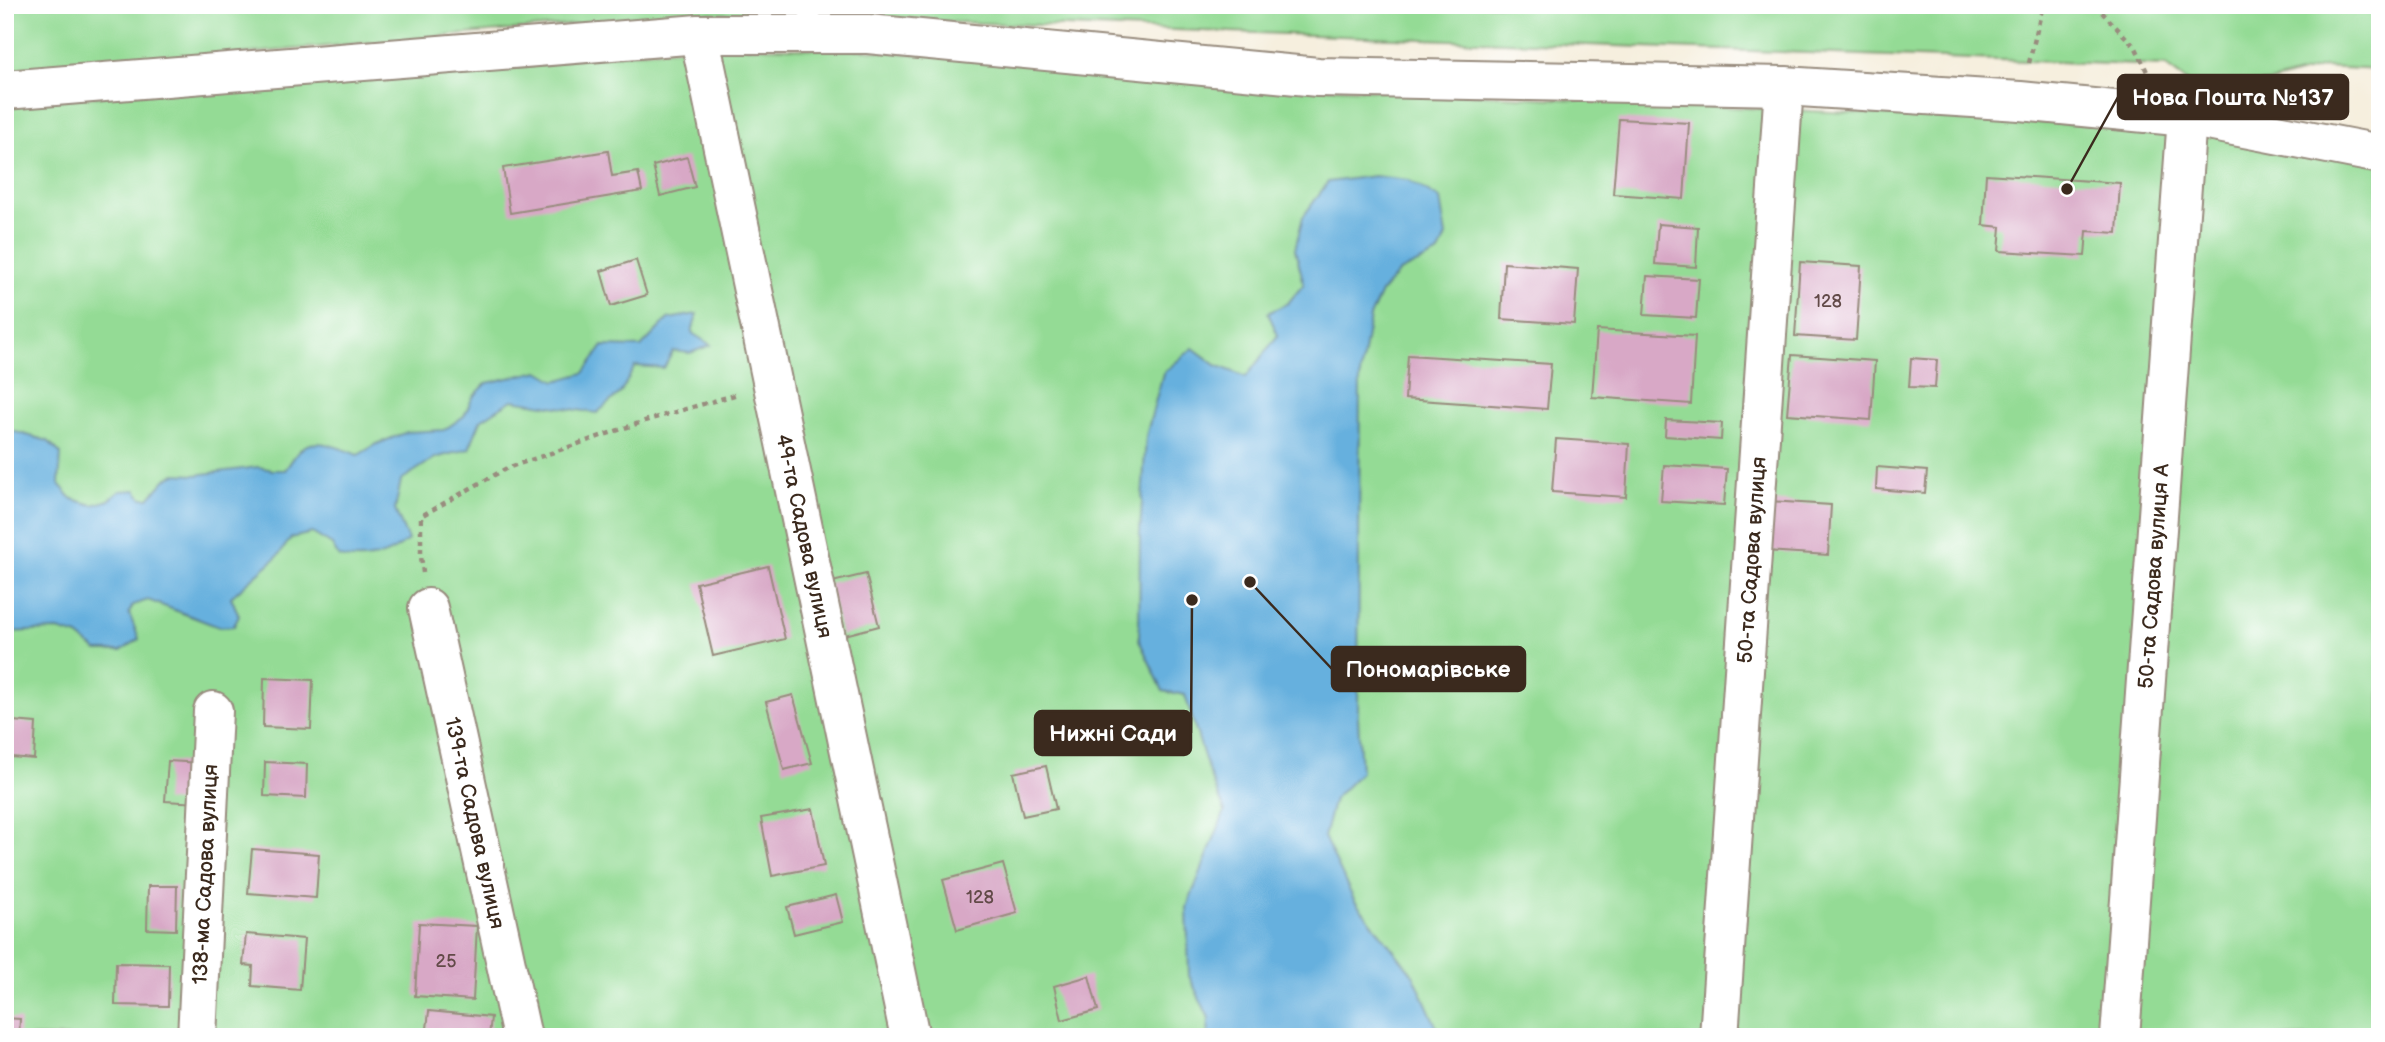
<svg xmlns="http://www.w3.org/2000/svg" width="2385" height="1042" font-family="'Balsamiq Sans',sans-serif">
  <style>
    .green { fill: #94db95; stroke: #68825a; stroke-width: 2 }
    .water { fill: #66b0de; stroke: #506d7e; stroke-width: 2 }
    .building { fill: #d8a8c6 }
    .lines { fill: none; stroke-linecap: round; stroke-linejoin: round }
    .minor-casing { stroke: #988c7e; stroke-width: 42 }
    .path { stroke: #988c7e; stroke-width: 4.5; stroke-dasharray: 5 5; stroke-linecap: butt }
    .minor { stroke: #fff; stroke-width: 38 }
    .labels { text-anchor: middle; stroke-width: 7; stroke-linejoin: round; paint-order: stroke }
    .number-label { font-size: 18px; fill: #624a48 }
    .street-label { font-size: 21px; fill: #3b2a1e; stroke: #fff }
    .leader { fill: none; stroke: #3b2a1e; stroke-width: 2.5 }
    .callout-dot { fill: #3b2a1e; stroke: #fff; stroke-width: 2.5 }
    .callout { fill: #3b2a1e; stroke: #3b2a1e; stroke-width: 2.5 }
    .callout-label { font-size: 23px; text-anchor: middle; font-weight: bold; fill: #fff }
  </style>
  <rect width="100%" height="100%" fill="#fff"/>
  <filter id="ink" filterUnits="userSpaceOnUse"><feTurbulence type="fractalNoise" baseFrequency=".0143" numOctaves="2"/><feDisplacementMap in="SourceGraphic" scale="14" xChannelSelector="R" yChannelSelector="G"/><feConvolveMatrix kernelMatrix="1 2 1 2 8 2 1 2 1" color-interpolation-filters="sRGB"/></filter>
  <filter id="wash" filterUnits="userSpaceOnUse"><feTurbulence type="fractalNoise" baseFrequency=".00686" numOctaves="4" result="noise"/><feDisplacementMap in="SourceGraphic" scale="28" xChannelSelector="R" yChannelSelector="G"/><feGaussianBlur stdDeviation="1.57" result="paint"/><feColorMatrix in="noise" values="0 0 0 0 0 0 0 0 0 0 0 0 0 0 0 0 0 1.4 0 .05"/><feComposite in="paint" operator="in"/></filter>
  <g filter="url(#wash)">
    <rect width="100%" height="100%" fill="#f6efde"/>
    <path class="green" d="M5 5H2380V70L2324 67 2271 82 2197 89 2166 66 704 13 5 75Z
      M712 46 866 50 1317 87 2182 129 2380 163V1037H5V104Z"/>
    <path class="water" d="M1374 176 1408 180 1440 199 1446 236 1439 253 1399 272 1381 292 1370 317 1360 375 1358 717 1361 772 1334 799 1324 837 1354 900 1414 976 1441 1037H1208L1209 1018 1189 976 1187 907 1225 811 1210 776 1185 695 1163 691 1139 640 1140 533 1146 436 1163 373 1193 348 1216 365 1246 377 1278 335 1268 313 1288 303 1304 284 1295 249 1303 217 1328 182Z
      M697 314 692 333 711 345 690 353 673 351 664 368 635 366 621 392 597 413 512 400 481 420 469 449 435 458 401 480 395 510 408 540C388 557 365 563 339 557L332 545 312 533 291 538 278 556 231 597 239 616 234 626 219 627 148 600 133 605 129 613 139 639 121 651H97L78 636 58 630 5 632V433L9 430 48 441 61 454 59 484 72 499 93 505 109 500 120 491 136 490 142 498H149L166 479 175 474 195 475 258 467 273 470H285C290 464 294 456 299 451 313 434 341 449 358 455L377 444 407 432 444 430 464 416 473 397 487 383 539 371 556 381 584 373 603 346 641 347 668 319Z"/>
    <g id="blocks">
      <path class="building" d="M1619 119 1689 123 1684 199 1613 194Z
        M608 151 612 176 638 172 642 191 510 213 503 168Z
        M687 157 695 187 660 196 653 166Z
        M1986 174 2120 183 2117 233 2087 231 2085 256 1999 251 2001 227 1983 225Z
        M1658 224 1698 227 1696 267 1655 264Z
        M636 260 647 295 611 306 601 271Z
        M1800 262 1861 266 1856 340 1795 336Z
        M1504 263 1578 269 1574 324 1501 319Z
        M1647 276 1699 279 1696 318 1644 315Z
        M1597 330 1695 336 1691 404 1592 397Z
        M1408 355 1551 364 1547 409 1405 399Z
        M1792 355 1875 361 1871 420 1787 414Z
        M1911 358 1937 360 1935 388 1909 387Z
        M1666 420 1722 423 1721 440 1665 436Z
        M1556 439 1629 444 1626 497 1552 492Z
        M1664 465 1727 469 1724 505 1661 501Z
        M1877 467 1927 471 1925 493 1876 489Z
        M1769 501 1831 505 1828 555 1765 551Z
        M768 566 785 639 713 656 696 583Z
        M866 574 879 626 841 636 828 583Z
        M264 678 313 680 311 729 263 727Z
        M793 695 812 763 784 770 766 702Z
        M13 721 36 723 34 759 11 757Z
        M168 761 201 763 199 803 165 801Z
        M265 762 307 764 306 798 264 796Z
        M1046 766 1056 809 1023 816 1013 773Z
        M813 809 824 866 772 876 761 818Z
        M252 849 319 854 316 898 248 893Z
        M1003 864 1017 913 957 930 943 880Z
        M148 886H177L176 930 147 929Z
        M836 895 843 922 794 934 787 907Z
        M419 923 477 926 473 1000 415 996Z
        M246 934 304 939 300 990 252 986 253 966 243 965Z
        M116 963 169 964 168 1006 115 1005Z
        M1089 976 1098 1010 1062 1020 1054 986Z
        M429 1011 491 1017 489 1037H426Z
        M5 1018 20 1019 19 1037H5Z"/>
    </g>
  </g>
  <g filter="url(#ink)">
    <use href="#blocks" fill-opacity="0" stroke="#988c7e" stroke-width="2"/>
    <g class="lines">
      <defs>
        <g id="minor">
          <path id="s1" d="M699 34 910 1037"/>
          <path d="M5 90 699 34H868L1318 77 1784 86 2020 101 2187 117 2380 154"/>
          <path id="s2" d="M428 608 522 1037"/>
          <path id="s3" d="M197 1037 213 711"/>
          <path id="s4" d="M1719 1037 1784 86"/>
          <path id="s5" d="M2120 1037 2187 117"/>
        </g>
      </defs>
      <use href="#minor" class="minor-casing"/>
      <path class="path" d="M2095 5 2136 48 2149 76
        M2029 63 2043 5
        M423 573 421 556V516L507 468 651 419 738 394"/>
      <use href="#minor" class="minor"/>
    </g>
  </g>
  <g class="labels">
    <g class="number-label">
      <text x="1828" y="307">128</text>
      <text x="980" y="903">128</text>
      <text x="446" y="967">25</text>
    </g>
    <g class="street-label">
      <text dy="7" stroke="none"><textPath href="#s1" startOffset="513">49-та Садова вулиця</textPath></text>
      <text dy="7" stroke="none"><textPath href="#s4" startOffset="478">50-та Садова вулиця</textPath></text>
      <text dy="7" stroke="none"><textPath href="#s5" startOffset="462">50-та Садова вулиця А</textPath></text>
      <text dy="7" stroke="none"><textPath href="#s2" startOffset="220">139-та Садова вулиця</textPath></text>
      <text dy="7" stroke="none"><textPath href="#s3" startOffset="163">138-ма Садова вулиця</textPath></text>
    </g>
  </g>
  <path class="leader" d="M2067 189L2118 97M1250 582L1332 669M1192 600L1191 733"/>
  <g class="callout-dot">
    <circle cx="2067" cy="189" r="7"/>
    <circle cx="1250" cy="582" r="7"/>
    <circle cx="1192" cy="600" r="7"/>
  </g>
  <g class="callout">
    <rect x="2118" y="75" width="230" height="44" rx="7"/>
    <rect x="1332" y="647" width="193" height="44" rx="7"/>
    <rect x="1035" y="711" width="156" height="44" rx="7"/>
  </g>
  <g class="callout-label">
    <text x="2233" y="105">Нова Пошта №137</text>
    <text x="1428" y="677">Пономарівське</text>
    <text x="1113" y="741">Нижні Сади</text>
  </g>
  <rect width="2385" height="1042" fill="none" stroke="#fff" stroke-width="28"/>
</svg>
